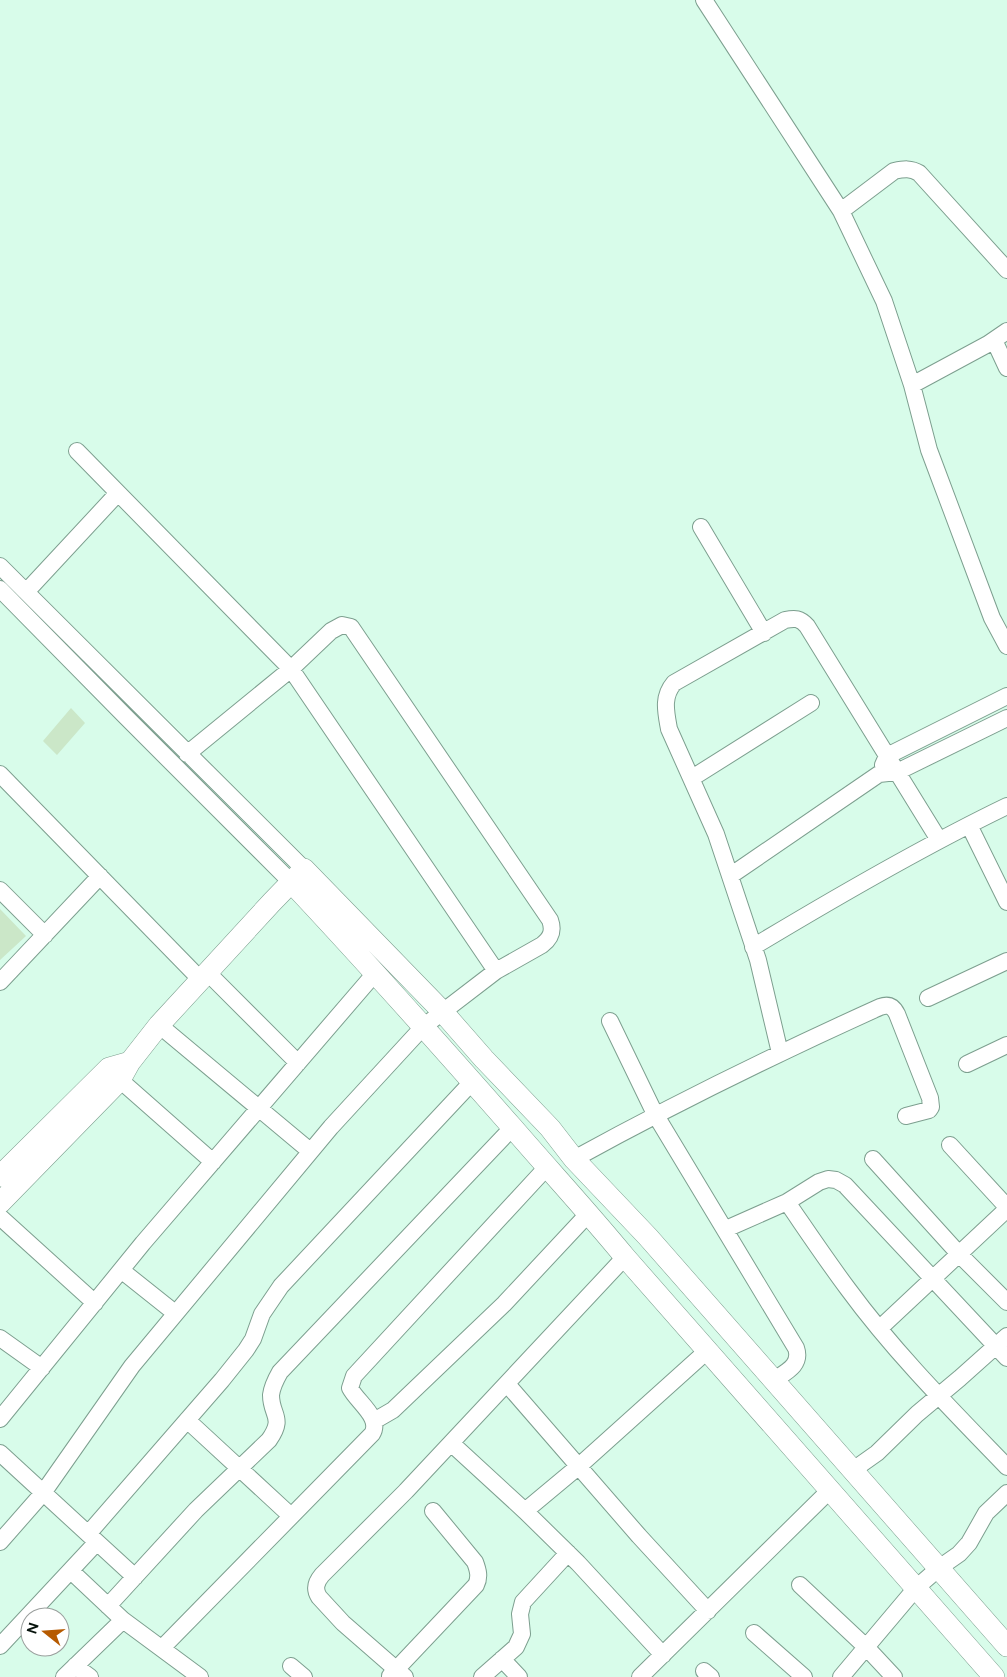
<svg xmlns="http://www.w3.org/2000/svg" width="1007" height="1677" font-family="Figtree,sans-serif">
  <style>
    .building { fill: #cbe7c8 }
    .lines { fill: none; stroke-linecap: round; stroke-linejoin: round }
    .minor-casing { stroke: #7d9f8f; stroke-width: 18 }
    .major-casing { stroke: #7d9f8f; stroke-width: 22 }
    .minor { stroke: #fff; stroke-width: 16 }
    .major { stroke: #fff; stroke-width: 21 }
  </style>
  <rect width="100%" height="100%" fill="#d8fcea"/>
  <path class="building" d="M71 708 85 723 57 755 43 741Z
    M0 909 26 936 0 960Z"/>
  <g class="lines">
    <defs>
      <path id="minor" d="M704 0 841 211 884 301 912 385 929 450 992 618 1007 646
        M841 211 894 171C904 169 911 168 919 173L1007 270
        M994 340 1007 368
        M912 385 988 344 1007 331
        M77 451 291 669 496 971
        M701 527 764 633
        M0 566 304 869
        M0 589 125 716 292 883
        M26 592 118 493
        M883 765 887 756 1007 696
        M0 774 201 980
        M692 778 811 703
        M969 825 1007 902
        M730 876 879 774 897 772 1007 718
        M0 890 45 935
        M753 947C836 897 920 848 1007 806
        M207 972 298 1063
        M0 982 100 876
        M928 998 1007 961
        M610 1021 655 1114 796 1348C802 1365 786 1372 774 1380
        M159 1025 310 1151
        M780 1053 758 960 716 834 669 729C666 712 662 697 674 683L785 620C795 618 800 618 807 626L939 840
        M967 1064 1007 1045
        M112 1072 120 1080 213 1162
        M950 1145 1007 1207
        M574 1159C674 1104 776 1054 880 1007 888 1004 893 1006 897 1014L930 1098 931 1107 929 1110 906 1116
        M873 1159 959 1254 1007 1302
        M787 1202C807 1231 827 1261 848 1289 895 1353 952 1410 1007 1467
        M0 1217 95 1303
        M726 1229 787 1202 819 1182 828 1179 836 1180 845 1185 1007 1358
        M121 1270 175 1313
        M880 1328 1007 1209
        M0 1338 42 1368
        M507 1384 639 1536 708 1611
        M0 1419 143 1243 376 972
        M187 1420 291 1516
        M374 1421 393 1410 504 1304 589 1213
        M451 1443 525 1511 578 1563 663 1655
        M0 1453 135 1577
        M853 1470 877 1453 917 1414 960 1378 1007 1336
        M525 1511 579 1466 708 1350
        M88 1534 222 1380 246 1350 253 1339 262 1314 281 1286 472 1082
        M0 1542 43 1493 132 1366 331 1127 423 1027 496 971 542 945C551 938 554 931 550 920L351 627 342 625 331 631 291 669 187 754
        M71 1571 123 1620 200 1677
        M800 1585 866 1647 894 1677
        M108 1606 196 1510 269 1440C285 1417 271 1416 271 1395 272 1386 276 1379 280 1372L512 1128
        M754 1633 804 1677
        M0 1646 97 1542
        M162 1648 372 1434C382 1418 357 1402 350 1388L354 1376 547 1167
        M502 1659 519 1677
        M75 1666 90 1677
        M291 1666 304 1677
        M704 1671 711 1677
        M390 1676 476 1585C480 1577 478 1570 475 1562L433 1511
        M64 1677 123 1620
        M405 1677 343 1623 319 1597C314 1589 316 1582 322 1575L406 1491 625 1257
        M482 1677 516 1647 522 1634 520 1614 523 1602 568 1553
        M640 1677 830 1490
        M841 1677 916 1588 939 1568 959 1554 969 1543 986 1513 1007 1493"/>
      <path id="major" d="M292 883C367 963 440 1045 513 1128 550 1171 589 1213 625 1257L994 1677
        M0 1176 109 1068 130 1062
        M0 1203 120 1080 130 1062 159 1025 272 902 304 869 442 1011 484 1059 550 1128 574 1159 648 1237 1007 1646"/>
    </defs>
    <use href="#minor" class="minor-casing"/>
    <use href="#major" class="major-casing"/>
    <use href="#minor" class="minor"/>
    <use href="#major" class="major"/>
  </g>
  <g transform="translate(45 1632) rotate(287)"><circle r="24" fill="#ffffff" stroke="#9ba09e"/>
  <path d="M0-4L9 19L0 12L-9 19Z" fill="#b65a00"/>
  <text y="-8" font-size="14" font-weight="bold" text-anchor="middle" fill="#06120c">N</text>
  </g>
</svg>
